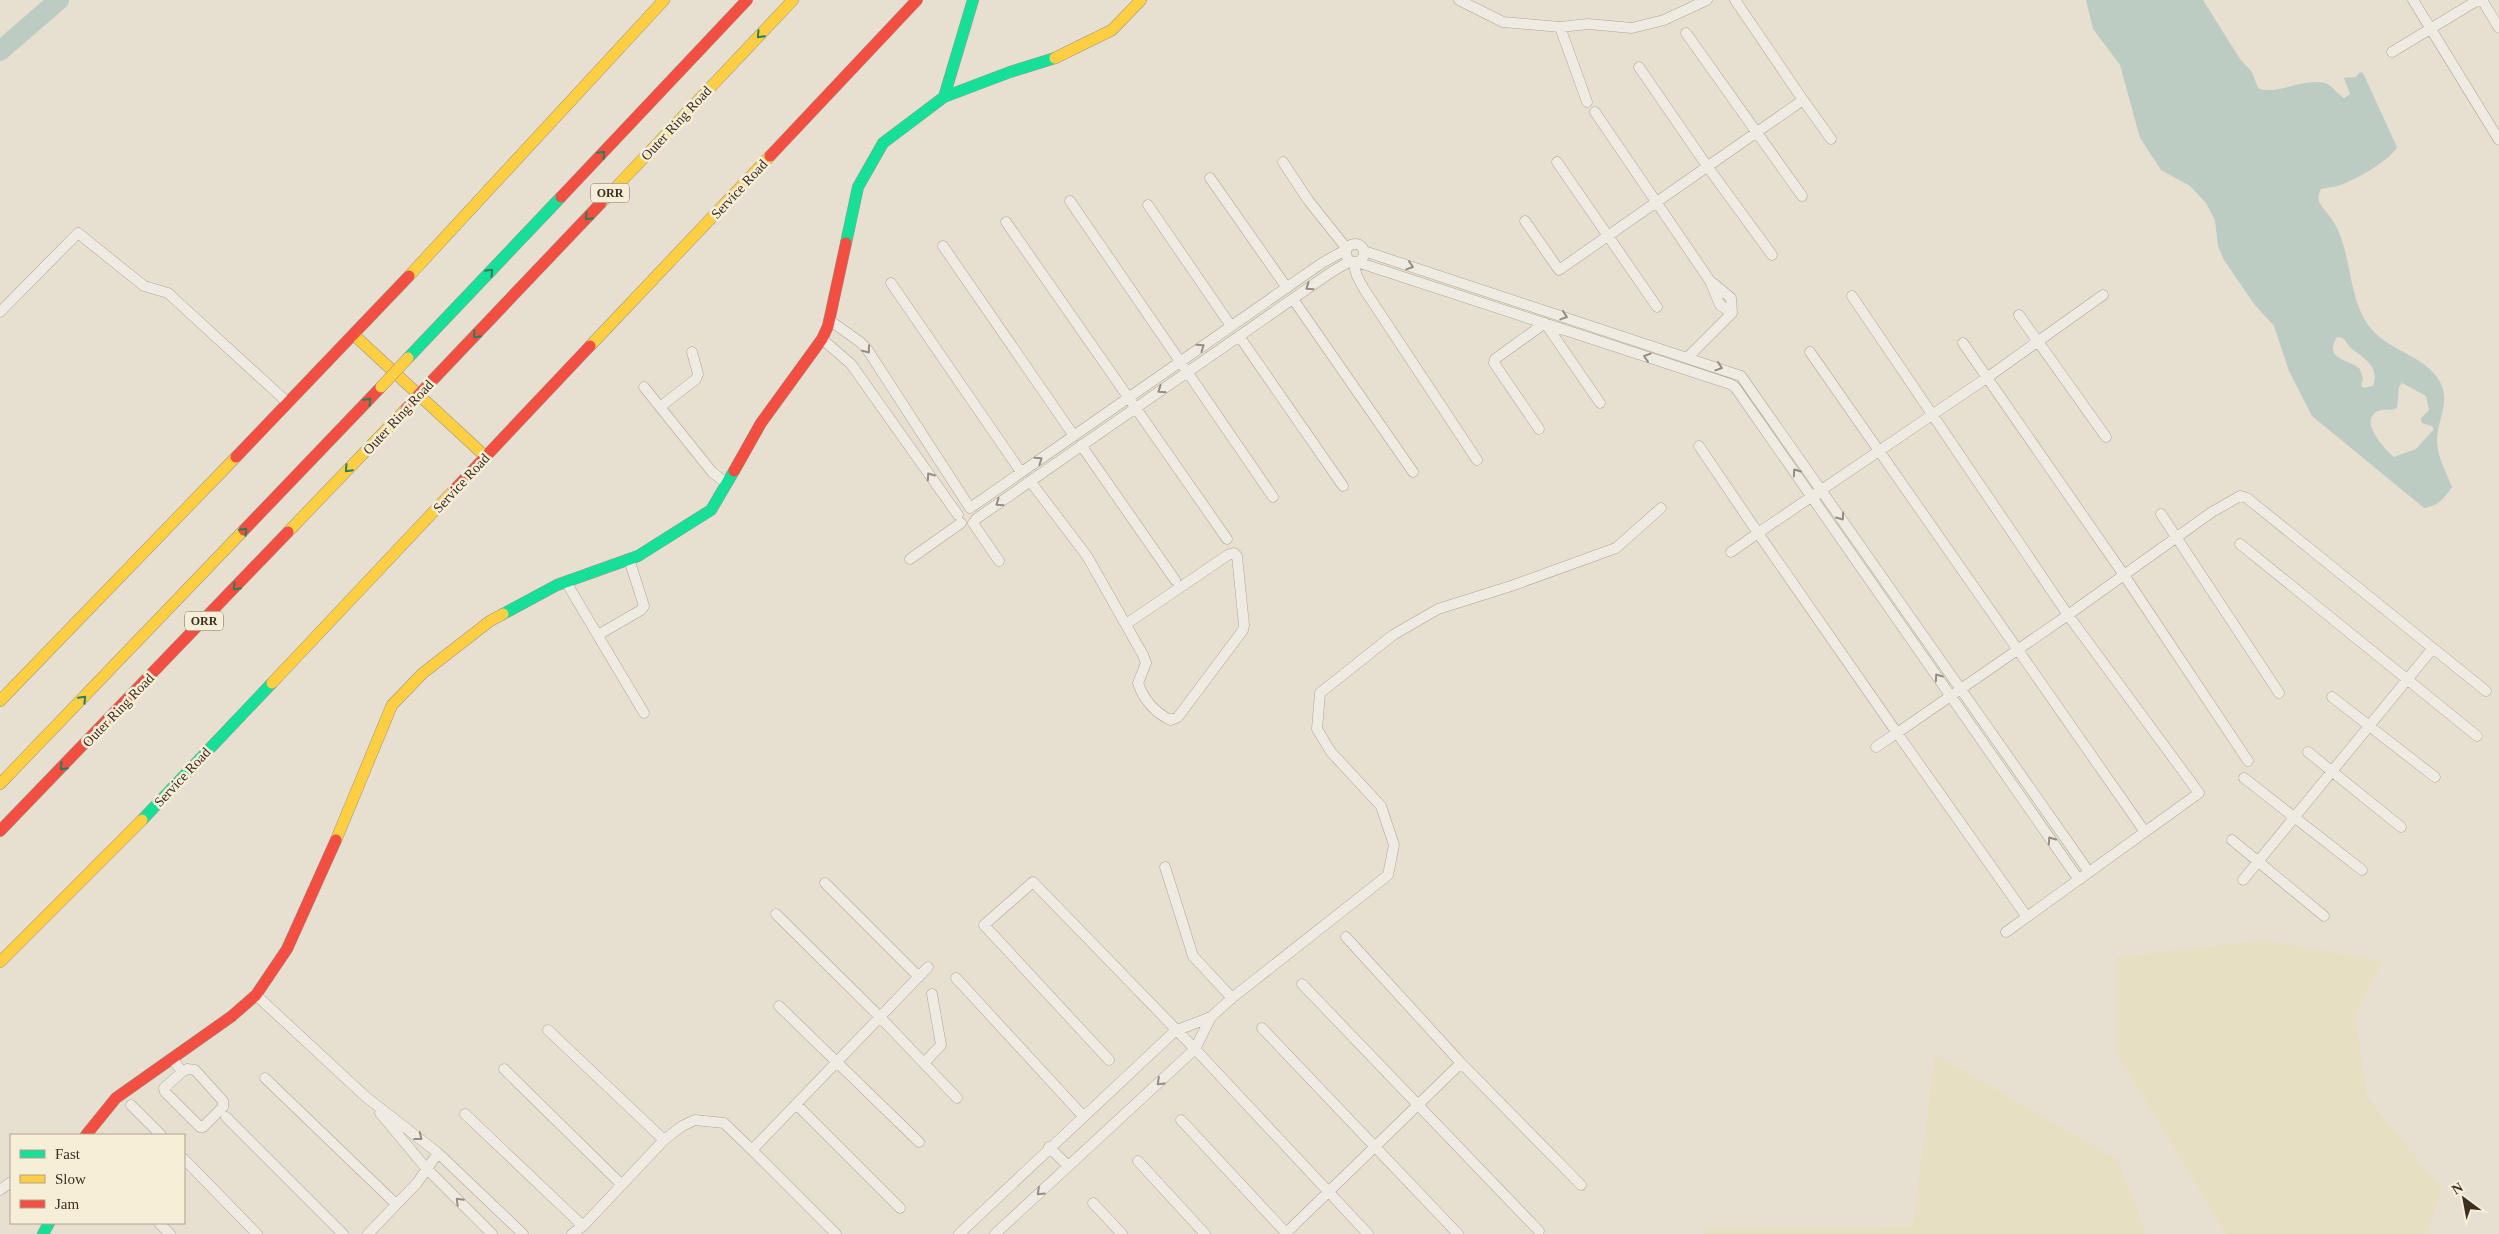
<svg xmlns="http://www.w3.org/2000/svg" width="2499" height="1234" font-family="'Times New Roman',serif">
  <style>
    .farmland { fill: #e6dfc2 }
    .water { fill: #bcccc2; fill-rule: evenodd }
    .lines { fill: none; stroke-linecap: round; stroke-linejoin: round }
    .river { stroke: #bcccc2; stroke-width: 20 }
    .street-casing { stroke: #ada599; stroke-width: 11 }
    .fast-casing { stroke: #9c958a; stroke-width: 12 }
    .slow-casing { stroke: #9c958a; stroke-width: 12 }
    .jam-casing { stroke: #9c958a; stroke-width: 12 }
    .street { stroke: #efebe3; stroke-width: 10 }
    .fast { stroke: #16e098; stroke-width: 11 }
    .slow { stroke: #ffcf43; stroke-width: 11 }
    .jam { stroke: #f24e42; stroke-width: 11 }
    .slow-bridge-casing { stroke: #928b80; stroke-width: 12; stroke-linecap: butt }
    .jam-bridge-casing { stroke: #928b80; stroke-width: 12; stroke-linecap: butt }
    .slow-bridge { stroke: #ffcf43; stroke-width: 11 }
    .jam-bridge { stroke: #f24e42; stroke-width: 11 }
    .oneway { stroke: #2b7e56 }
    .oneway2 { stroke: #968c82 }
    .labels { text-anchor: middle; stroke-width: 5; stroke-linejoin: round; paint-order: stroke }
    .shield { fill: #f7eed8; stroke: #756857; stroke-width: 1 }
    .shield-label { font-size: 12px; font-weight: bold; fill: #3d2e20 }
    .street-label { font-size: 14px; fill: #3d2e20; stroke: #f7eed8 }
  </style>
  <rect width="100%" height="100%" fill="#e7e0d1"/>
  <path class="farmland" d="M2264 940 2383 961 2355 1015 2367 1097 2442 1189 2427 1234H2226L2116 1052V957Z
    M1935 1054 2117 1159 2147 1234H1705V1228L1913 1226Z"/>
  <path class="water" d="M2086 0H2203L2240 59 2252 72 2258 88C2273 96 2304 78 2325 83 2332 85 2337 94 2344 98L2350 94 2344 78 2356 77 2360 72 2363 73 2397 147C2392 159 2351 183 2337 186 2332 188 2326 187 2321 189 2313 203 2326 209 2333 221 2354 254 2346 304 2375 333 2394 352 2429 358 2441 384 2450 402 2437 422 2437 440 2437 456 2446 472 2452 487 2444 499 2438 506 2424 508L2312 416 2289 371 2274 326 2254 304 2224 260 2218 246 2215 220 2206 203 2190 186 2161 170 2140 138 2120 65 2093 29ZM2337 337C2346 337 2346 344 2352 349 2365 359 2380 367 2373 386L2364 388 2361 385 2363 379 2360 369C2349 359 2323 360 2337 337ZM2402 383 2426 396 2429 410 2421 418 2422 423 2432 426 2434 429 2416 449 2394 457C2385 449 2355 418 2381 410 2387 409 2391 411 2397 408L2399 387Z"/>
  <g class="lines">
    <path class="river" d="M0 51 59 0"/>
    <defs>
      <path id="street" d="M1459 0 1503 22 1560 27 1587 102
        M2413 0 2499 140
        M2482 0 2499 28
        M1560 27 1588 24 1632 28 1664 20 1707 0
        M1686 33 1802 196
        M2392 52 2478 0
        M1639 67 1707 166 1772 255
        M1803 100 1831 139
        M1595 112 1710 281 1720 305 1732 313 1688 357
        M1557 162 1657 307
        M1210 178 1287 288
        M1070 201 1273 497
        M1148 205 1231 326
        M1525 221 1559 270 1803 100 1735 0
        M1006 222 1227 539
        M1346 253a9 9 0 1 1 18 0a9 9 0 1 1-18 0Z
        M943 246 1074 436
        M1364 251 1741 376 2089 872
        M1353 262 1357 276 1364 289 1477 460
        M1357 262 1730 384 1735 387 2079 880
        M891 283 1021 472
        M1713 283 1731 298 1732 313
        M1852 296 2068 615 2212 512 2240 496 2247 498 2486 691
        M1293 299 1413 472
        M0 312 78 233 144 286 168 293 288 403
        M2019 315 2106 437
        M829 320 860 342 867 349 970 508 1322 263 1347 249 1308 200 1283 162
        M1239 336 1343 486
        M822 339 851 364 958 515
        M1963 343 2124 575 2248 761
        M1810 352 2145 832
        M644 387 712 472 726 483
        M660 407 696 379 698 374 692 352
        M1539 429 1494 363 1495 359 1545 323 1600 403
        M1081 445 1175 580
        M1699 446 1758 533 1731 552
        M1030 481 1087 556 1143 655 1146 663 1138 683C1143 699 1156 714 1171 720L1178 717 1243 630 1244 625 1237 556 1234 553 1228 555 1126 624
        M2161 514 2279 693
        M976 519 1330 273 1350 261
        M973 523 999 561
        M2240 544 2477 736
        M910 559 961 523
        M566 582 644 713
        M598 635 641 610 644 606 629 559
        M2332 697 2435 777
        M1876 747 1897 733 2027 917
        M2308 752 2401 827
        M2244 778 2362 870
        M2232 840 2324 916
        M1165 867 1193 956 1232 998
        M2243 880 2433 648
        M825 883 919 977
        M776 914 880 1017 957 1098
        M2006 932 2199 793 2068 615 1897 733 1758 533 1988 377 2103 295
        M1346 937 1461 1063 1581 1185
        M956 978 1083 1116
        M1302 984 1539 1231
        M256 995 366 1097 438 1153 523 1234
        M779 1006 919 1142
        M1262 1028 1458 1234
        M548 1030 664 1140
        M172 1058 182 1072 187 1069 195 1070 223 1101V1107L203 1127H200L165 1092 164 1088 182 1072
        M1109 1060 984 925 1033 882 1195 1049 1368 1234
        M924 1063 941 1045 932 994
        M504 1069 622 1185
        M265 1078 396 1204
        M796 1104 900 1208
        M131 1105 161 1135
        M380 1113 426 1168 492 1234
        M465 1114 583 1226
        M226 1117 343 1234
        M1181 1120 1287 1234
        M1049 1147 1068 1166
        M752 1150 836 1234
        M184 1159 257 1234
        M1138 1161 1205 1234
        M0 1190 11 1182
        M1093 1203 1122 1234
        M159 1223 170 1234
        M368 1234 417 1183 438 1153
        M572 1234 583 1226 664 1140 682 1126 695 1120 724 1123 752 1150 928 967
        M959 1234 1175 1031 1211 1017
        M995 1234 1195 1049 1211 1017 1232 998 1388 875 1394 845 1381 806 1331 752 1317 729 1320 693 1393 635 1438 609 1511 586 1616 548 1661 508
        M1285 1234 1461 1063"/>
      <path id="fast" d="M944 97 973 0
        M846 243 858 187 883 143 944 97 1010 72 1055 58
        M408 358 561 197
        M503 614 557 585 638 556 711 510 734 471
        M142 820 272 683
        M43 1234 49 1223"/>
      <path id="slow" d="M1055 58 1112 30 1141 0
        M601 203 793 0
        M409 276 664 0
        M354 335 486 457
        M590 346 770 156
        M288 532 406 409
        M272 683 454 490
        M0 701 236 457
        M0 784 244 530
        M336 840 392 705 423 673 490 621 503 614
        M0 962 142 820"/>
      <path id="jam" d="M770 156 917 0
        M561 197 747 0
        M427 386 601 203
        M236 457 409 276
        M734 471 761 423 822 339 828 326 846 243
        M454 490 590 346
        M244 530 381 387
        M0 831 288 532
        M86 1135 116 1098 232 1016 256 995 287 949 336 840"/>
    </defs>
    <use href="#street" class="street-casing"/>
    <use href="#fast" class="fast-casing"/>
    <use href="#slow" class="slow-casing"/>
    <use href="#jam" class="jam-casing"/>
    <use href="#street" class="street"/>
    <use href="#fast" class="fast"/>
    <use href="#slow" class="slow"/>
    <use href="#jam" class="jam"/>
    <defs>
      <path id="slow-bridge" d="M381 387 408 358"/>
      <path id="jam-bridge" d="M406 409 427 386"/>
    </defs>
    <use href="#slow-bridge" class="slow-bridge-casing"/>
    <use href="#jam-bridge" class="jam-bridge-casing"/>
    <use href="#slow-bridge" class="slow-bridge"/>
    <use href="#jam-bridge" class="jam-bridge"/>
  </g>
  <defs><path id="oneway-chevron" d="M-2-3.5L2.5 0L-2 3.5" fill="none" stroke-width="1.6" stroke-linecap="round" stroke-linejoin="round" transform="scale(1.25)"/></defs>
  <g class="oneway">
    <use href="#oneway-chevron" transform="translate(760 35) rotate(133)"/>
    <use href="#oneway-chevron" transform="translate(602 154) rotate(-47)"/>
    <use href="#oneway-chevron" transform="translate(588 217) rotate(133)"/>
    <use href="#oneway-chevron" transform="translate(490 272) rotate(-47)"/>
    <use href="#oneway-chevron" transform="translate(476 335) rotate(133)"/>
    <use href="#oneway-chevron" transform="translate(368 401) rotate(-47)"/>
    <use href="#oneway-chevron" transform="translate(348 469) rotate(133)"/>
    <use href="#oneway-chevron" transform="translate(244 531) rotate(-47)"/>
    <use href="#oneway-chevron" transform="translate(236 587) rotate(133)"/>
    <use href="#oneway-chevron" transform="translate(83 699) rotate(-46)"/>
    <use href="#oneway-chevron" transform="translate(63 767) rotate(134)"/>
  </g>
  <g class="oneway2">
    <use href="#oneway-chevron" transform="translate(1410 266) rotate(18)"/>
    <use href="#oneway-chevron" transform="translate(1309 287) rotate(145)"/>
    <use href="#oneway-chevron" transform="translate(1564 316) rotate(18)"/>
    <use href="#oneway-chevron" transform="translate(1201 347) rotate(-35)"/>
    <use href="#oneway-chevron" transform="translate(867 350) rotate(53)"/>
    <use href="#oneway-chevron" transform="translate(1647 357) rotate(-162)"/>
    <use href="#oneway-chevron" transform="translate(1719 367) rotate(18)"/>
    <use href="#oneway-chevron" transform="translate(1161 390) rotate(145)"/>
    <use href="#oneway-chevron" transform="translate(1039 460) rotate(-35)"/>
    <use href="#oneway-chevron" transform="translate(1796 472) rotate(-125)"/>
    <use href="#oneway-chevron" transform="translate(930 476) rotate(-125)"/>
    <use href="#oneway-chevron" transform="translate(999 503) rotate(145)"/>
    <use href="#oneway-chevron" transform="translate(1841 517) rotate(55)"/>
    <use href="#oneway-chevron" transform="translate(1938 677) rotate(-125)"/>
    <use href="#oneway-chevron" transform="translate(2051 840) rotate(-125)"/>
    <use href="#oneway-chevron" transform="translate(1160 1082) rotate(137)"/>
    <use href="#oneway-chevron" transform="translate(419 1137) rotate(38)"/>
    <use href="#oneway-chevron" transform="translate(1040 1192) rotate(137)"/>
    <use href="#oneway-chevron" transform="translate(459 1201) rotate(-135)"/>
  </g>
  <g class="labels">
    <g class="shield">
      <rect x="591" y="183.5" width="38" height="19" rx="4"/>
      <rect x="185" y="611.5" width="38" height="19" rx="4"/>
    </g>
    <g class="shield-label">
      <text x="610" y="197">ORR</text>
      <text x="204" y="625">ORR</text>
    </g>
    <g class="street-label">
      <text transform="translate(676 123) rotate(-47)" y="5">Outer Ring Road</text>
      <text transform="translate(739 189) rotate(-47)" y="5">Service Road</text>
      <text transform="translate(398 417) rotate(-47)" y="5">Outer Ring Road</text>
      <text transform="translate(461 483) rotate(-47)" y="5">Service Road</text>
      <text transform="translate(118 710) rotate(-46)" y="5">Outer Ring Road</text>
      <text transform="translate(182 777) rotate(-47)" y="5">Service Road</text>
    </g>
  </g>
  <rect x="10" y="1134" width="175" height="90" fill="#f7eed8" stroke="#ada18e"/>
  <rect x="20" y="1150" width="25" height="8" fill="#16e098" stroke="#ada18e"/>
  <text x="55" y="1159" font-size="15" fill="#3d2e20">Fast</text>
  <rect x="20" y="1175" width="25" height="8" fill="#ffcf43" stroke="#ada18e"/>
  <text x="55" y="1184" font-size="15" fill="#3d2e20">Slow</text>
  <rect x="20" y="1200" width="25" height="8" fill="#f24e42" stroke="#ada18e"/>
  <text x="55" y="1209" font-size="15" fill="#3d2e20">Jam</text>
  <g transform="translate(2464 1199) rotate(328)" stroke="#f7eed8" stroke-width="4" paint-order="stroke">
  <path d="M0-4L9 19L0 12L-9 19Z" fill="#3d2e20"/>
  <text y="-8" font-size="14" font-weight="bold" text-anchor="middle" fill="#3d2e20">N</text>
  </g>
</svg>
